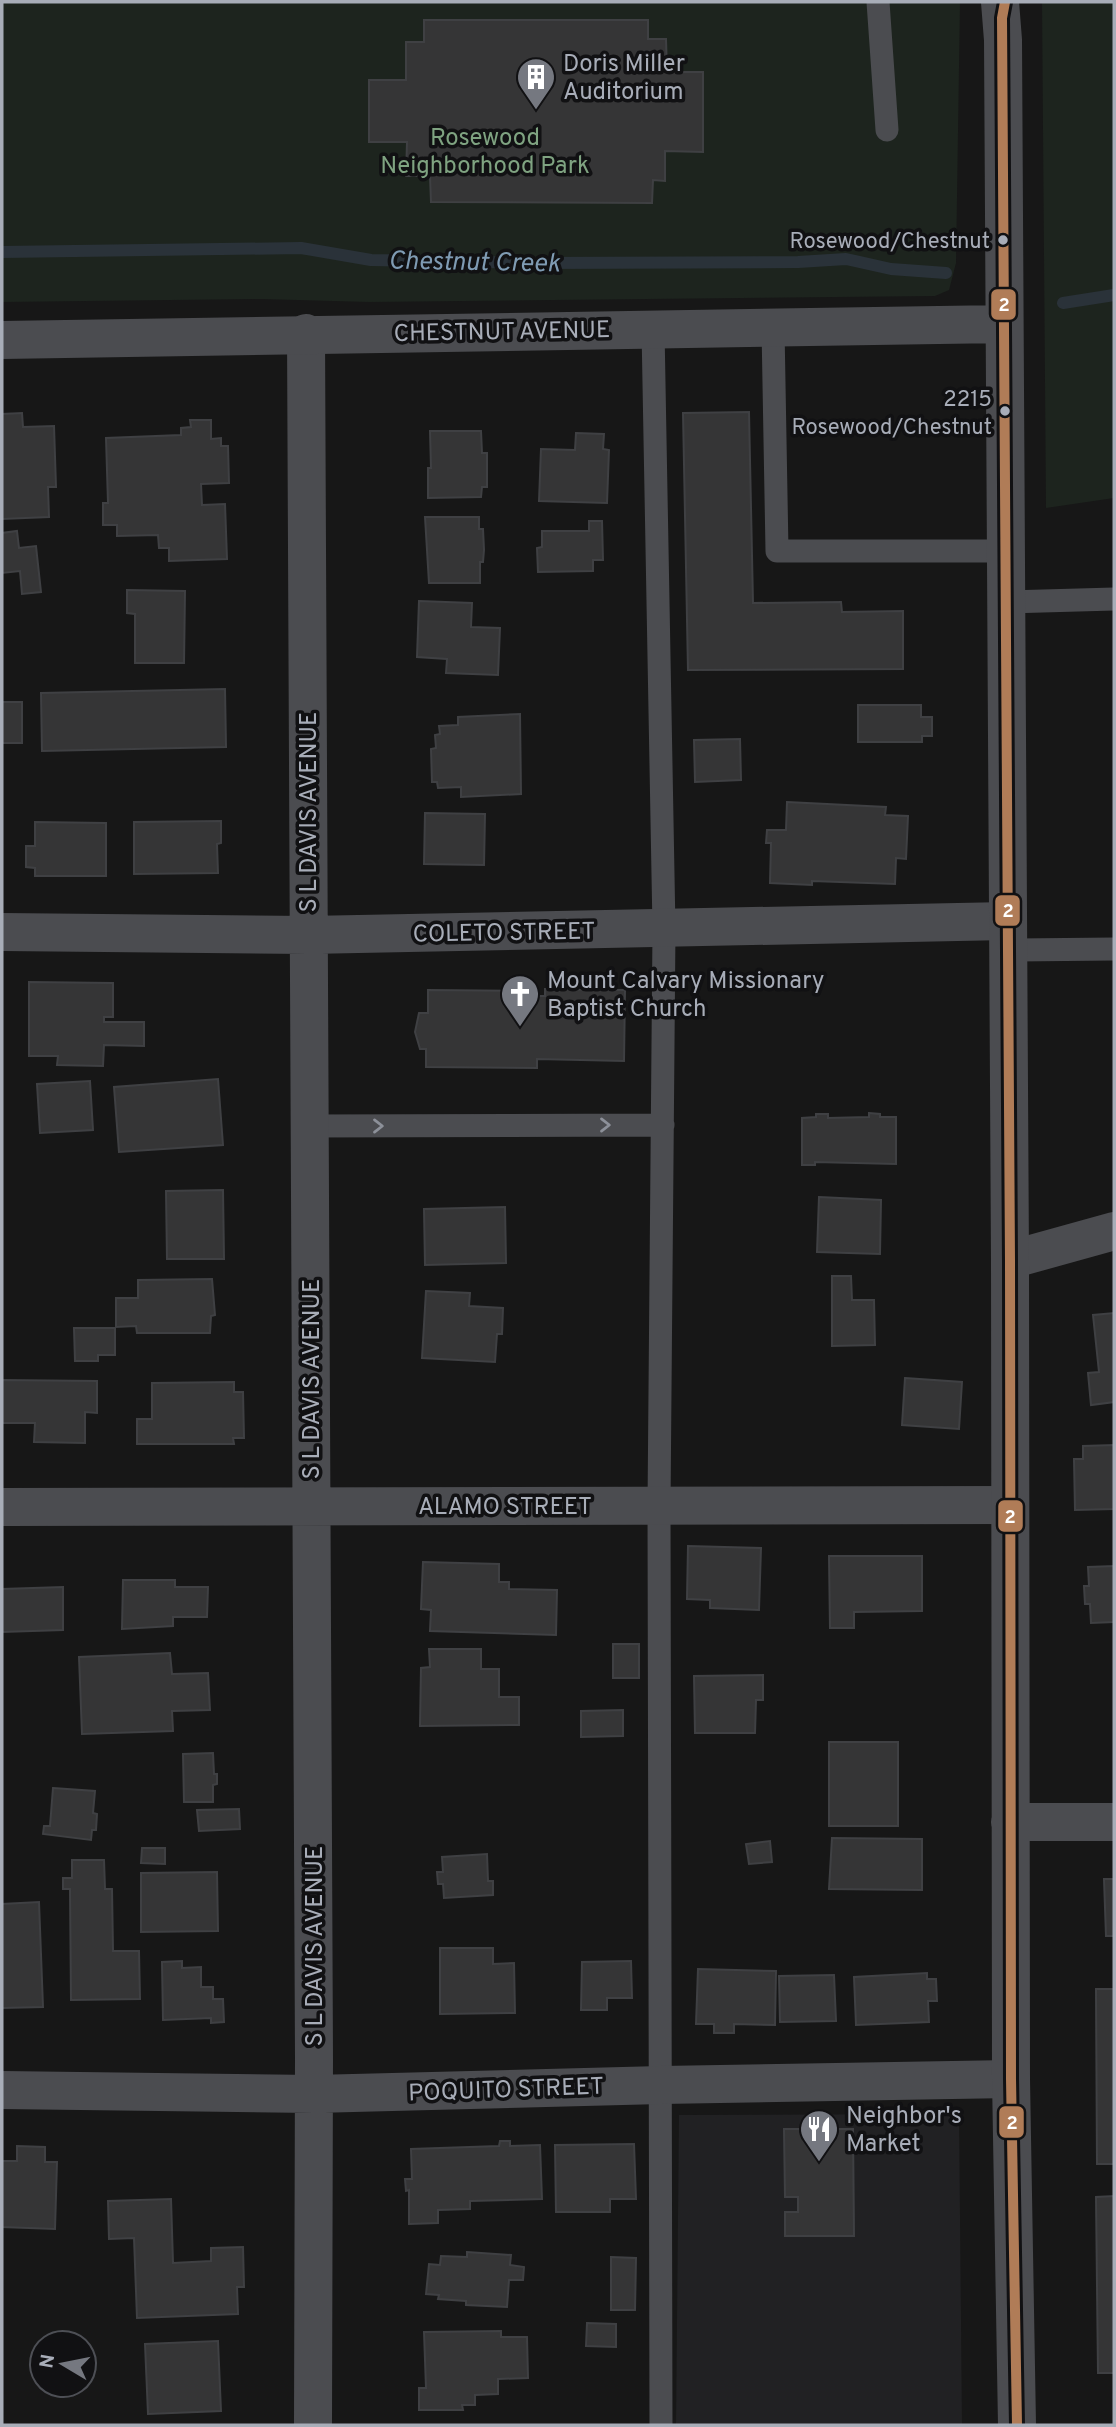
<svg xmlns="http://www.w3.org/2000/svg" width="1116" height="2427" font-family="Overpass,sans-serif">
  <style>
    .built { fill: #212123 }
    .green { fill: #1d241e }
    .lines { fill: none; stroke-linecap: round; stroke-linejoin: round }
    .stream { stroke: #2a3239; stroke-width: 12 }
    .building { fill: #353536; stroke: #3f4043; stroke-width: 2 }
    .service { stroke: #4b4c50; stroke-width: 23 }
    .minor { stroke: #4b4c50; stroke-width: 38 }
    .tertiary { stroke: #4b4c50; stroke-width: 38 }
    .bus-1-casing { stroke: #111113; stroke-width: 16 }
    .bus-1 { stroke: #b07c57; stroke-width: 10 }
    .oneway { stroke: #8c9099 }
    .bus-dot { fill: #a8adb8; stroke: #111113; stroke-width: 2.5 }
    .labels { text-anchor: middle; stroke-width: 7; stroke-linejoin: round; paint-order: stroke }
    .bus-label { font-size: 22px; fill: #a8adb8; stroke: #111113; text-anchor: end }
    .poi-label { font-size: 24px; fill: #a8adb8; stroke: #111113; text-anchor: start }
    .park-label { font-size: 24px; fill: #7fa381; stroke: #111113 }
    .street-label { font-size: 24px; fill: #a8adb8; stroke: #111113 }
    .water-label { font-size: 26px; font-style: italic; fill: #7f9bb3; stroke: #111113 }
    .line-badge { stroke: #111113; stroke-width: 2.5 }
    .badge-label { font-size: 19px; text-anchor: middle; font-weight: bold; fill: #fff }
  </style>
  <rect width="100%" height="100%" fill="#171717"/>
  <path class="built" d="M959 2114 962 2425H676L679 2115Z"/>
  <path class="green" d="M2 2H960L956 263 949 290 935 296 369 302 261 299 2 302Z
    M1042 2H1114V498L1046 508Z"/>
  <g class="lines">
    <path class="stream" d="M2 252 301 248 371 260 537 263 798 262 846 259 891 269 946 273
      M1063 303 1114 295"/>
  </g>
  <path class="building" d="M424 20H648V39H666L667 72H703V152L665 151V181L653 180 652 203 431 202 430 176H406L407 142H369V80H406V42H424Z
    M749 412 753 603 841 602 842 612 903 611V669L688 670 683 413Z
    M22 413 23 427 54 426 56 487H48L49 517 2 519V414Z
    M190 420H211V439L221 438V446H228L229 483 201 484 202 505 225 504 227 559 169 561V548H159L158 535 117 536V525H103V503H108L106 438 181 435V428L191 427Z
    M430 431H481L482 453H487V487H482L481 497 428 498V468H431Z
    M576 433 604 434 603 449 609 450 607 503 539 501 541 449 575 450Z
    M425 517H479V529H483L484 550 483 562H480V583H429Z
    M589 521H602L603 560H593V571L538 572 537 548 542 547V531H589Z
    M17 531 19 548 36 546 41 592 22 594 20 571 2 573V533Z
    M127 590 185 591 184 663H135V614L127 613Z
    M419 601 472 603 471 627 500 628 498 675 446 673 447 659 417 657Z
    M225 689 226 747 42 751 41 693Z
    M2 702H22V743H2Z
    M858 705H921V717H932V736H922V742H858Z
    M520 714 521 794 461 797V787L438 788 437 782H432L431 749 436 748 435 735 440 734 439 726 458 725V717Z
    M740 739 741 780 695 782 694 740Z
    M787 802 886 807 885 815 908 816 906 859 896 858 895 884 812 881V885L770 883 771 843H766L767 830H786Z
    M425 813 485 814 484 865 424 864Z
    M221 821V843L217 844 218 873 134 874V822Z
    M35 822 106 823V876H35V868L26 867V846H35Z
    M29 982 113 983V1017H104V1022H144V1046L104 1045 103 1066 57 1065 58 1056H29Z
    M545 989 625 990 624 1061 537 1059V1068L426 1067V1049H420L415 1032 419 1013H428V990L537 991V996H545Z
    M218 1079 223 1145 119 1152 114 1087Z
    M90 1081 93 1130 40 1133 37 1084Z
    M869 1113 880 1114V1117H896V1164L815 1162V1165H802V1118L816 1117V1114H828V1118L869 1117Z
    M223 1190 224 1259H167L166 1191Z
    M819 1197 881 1200 880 1254 817 1252Z
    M505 1207 506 1263 425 1265 424 1209Z
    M832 1276H851L852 1300H874L875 1345 832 1346Z
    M212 1279 215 1315 211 1316 210 1333H137L136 1326 116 1327V1298H138V1280Z
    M426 1291 470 1293 469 1306 503 1308 502 1334H497L495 1362 422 1358Z
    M1114 1313V1402L1091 1405 1088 1373 1099 1372 1093 1315Z
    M74 1328H115V1355H98V1361H75Z
    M905 1378 962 1382 959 1429 902 1425Z
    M2 1380 97 1381V1413L85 1412V1443L34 1442 35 1423H2Z
    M234 1382V1392H243L244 1438H233L234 1444H137V1419H152V1383Z
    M1114 1445V1509L1075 1510 1074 1459H1083V1446Z
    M688 1546 761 1548 759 1610 710 1608V1600L687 1599Z
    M829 1556H922V1611L854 1612V1628H830Z
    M423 1562 499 1564V1582H509V1589L557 1590 556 1635 430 1631 431 1610 421 1609Z
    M1114 1566V1622L1091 1623 1090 1604H1085L1084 1586H1089L1088 1567Z
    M123 1580H175V1587H208L207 1617H173V1626L122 1629Z
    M63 1587V1630L2 1632V1589Z
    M613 1644H639V1678H613Z
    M429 1649H481V1669H499V1697H519V1725L420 1726 421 1668 430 1667Z
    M170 1653 172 1674 208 1673 210 1710 172 1711 173 1731 82 1734 79 1657Z
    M763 1675V1700H756L755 1733H695L694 1676Z
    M623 1710V1736L581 1737V1711Z
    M829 1742H898V1826H829Z
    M213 1753 214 1774H217V1784L213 1785V1802H184L183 1754Z
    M53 1788 95 1791 93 1813 97 1814 96 1830H92L91 1840 43 1834 44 1826H50Z
    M239 1809 240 1829 199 1831 197 1810Z
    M832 1838 922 1839V1890L829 1889Z
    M770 1841 772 1862 749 1864 746 1844Z
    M142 1848H165V1864L141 1863Z
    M487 1854 488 1881H493V1895L444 1898 443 1884H438L437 1872H443L442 1857Z
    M72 1860H104L105 1889H112L113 1951H139L140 1999 71 2000 70 1889H63V1878H72Z
    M217 1872 218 1931 141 1932V1873Z
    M1104 1879H1114V1936H1106Z
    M39 1902 43 2007 2 2008V1904Z
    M440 1948H493V1964L514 1963 515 2013 440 2014Z
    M182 1961V1968L201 1967V1987H213V1999H223L224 2022 211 2023V2018L163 2020 162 1962Z
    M631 1961 632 1998H607V2010H581L582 1962Z
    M698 1969 776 1971 775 2025 734 2024V2033H714V2024H696Z
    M927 1973V1979H936L937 2001H928L929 2022 856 2025 854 1977Z
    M834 1975 836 2021 780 2022 779 1976Z
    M1096 1989H1114V2164H1097Z
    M784 2129H853L854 2236H785V2212H798V2197H785Z
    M500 2141H510V2146L540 2145 542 2199 470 2201V2209L438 2210V2223L409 2224V2190L406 2191 405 2179H412L411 2149 499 2146Z
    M634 2144 636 2199H610V2212H556L555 2145Z
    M17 2146 45 2147V2162H57L55 2229 2 2227V2161H17Z
    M1114 2196V2373H1098L1096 2197Z
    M171 2199 173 2263 211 2261V2248L243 2247 244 2287H237L238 2314 137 2318 134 2238 109 2239 108 2201Z
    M467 2252 511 2255 510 2265 524 2267 523 2280H509L507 2307 466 2305V2301L438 2299 439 2295 426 2294 429 2264 440 2265 441 2256 467 2257Z
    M611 2257 636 2258 635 2310H611Z
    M587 2323 616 2324V2347L586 2346Z
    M501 2331V2337H527L528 2378 498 2379V2394L475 2395V2405H462L463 2410H419V2388H426L424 2332Z
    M218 2341 221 2411 148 2414 145 2344Z"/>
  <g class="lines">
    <path class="service" d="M878 2 887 130
      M773 328 777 551H1004
      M653 329 664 929 659 1506 661 2425
      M1004 602 1114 599
      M1007 950 1114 949
      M310 1126 663 1125"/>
    <path class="minor" d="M306 333 314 2059 313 2425
      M2 932 308 935 1007 921
      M1010 1260 1114 1231
      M2 1507 1009 1505
      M2 2090 314 2094 661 2085 1011 2079"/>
    <path class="tertiary" d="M1000 2 1003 40 1010 1260 1011 2079 1017 2425
      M2 340 1003 324
      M1010 1822H1114"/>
    <defs>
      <path id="bus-1" d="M1005 2 1002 18 1010 1260 1011 2079 1017 2425"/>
    </defs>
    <use href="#bus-1" class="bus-1-casing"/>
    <use href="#bus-1" class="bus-1"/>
  </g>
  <defs><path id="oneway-chevron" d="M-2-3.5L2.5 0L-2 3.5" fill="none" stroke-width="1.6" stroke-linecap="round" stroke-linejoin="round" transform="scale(1.75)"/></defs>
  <g class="oneway">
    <use href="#oneway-chevron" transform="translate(605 1125)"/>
    <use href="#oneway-chevron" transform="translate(378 1126)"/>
  </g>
  <defs>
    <symbol id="building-pin" viewBox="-11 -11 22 30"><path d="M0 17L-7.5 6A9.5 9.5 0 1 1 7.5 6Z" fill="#757880" stroke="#111113"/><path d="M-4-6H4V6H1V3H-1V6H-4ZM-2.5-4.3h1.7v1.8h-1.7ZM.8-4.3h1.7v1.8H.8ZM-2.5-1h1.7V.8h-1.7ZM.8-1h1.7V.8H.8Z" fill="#fff"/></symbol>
    <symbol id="church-pin" viewBox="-11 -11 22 30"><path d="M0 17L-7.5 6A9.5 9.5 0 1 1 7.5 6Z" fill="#757880" stroke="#111113"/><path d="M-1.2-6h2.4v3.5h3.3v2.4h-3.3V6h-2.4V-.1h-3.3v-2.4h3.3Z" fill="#fff"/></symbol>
    <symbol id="restaurant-pin" viewBox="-11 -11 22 30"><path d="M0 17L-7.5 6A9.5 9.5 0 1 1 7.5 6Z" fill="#757880" stroke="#111113"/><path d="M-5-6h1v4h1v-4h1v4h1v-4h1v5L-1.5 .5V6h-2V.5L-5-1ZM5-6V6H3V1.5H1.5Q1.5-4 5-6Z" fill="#fff"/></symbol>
  </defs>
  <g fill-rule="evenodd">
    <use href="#building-pin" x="514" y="55" width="44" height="60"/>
    <use href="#church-pin" x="498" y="972" width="44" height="60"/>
    <use href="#restaurant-pin" x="797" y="2107" width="44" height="60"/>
  </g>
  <g class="bus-dot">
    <circle cx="1003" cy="240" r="6"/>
    <circle cx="1005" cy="411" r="6"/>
  </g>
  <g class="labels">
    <g class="bus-label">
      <text x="990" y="248">Rosewood/Chestnut</text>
      <text x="992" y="406">2215<tspan x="992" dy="28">Rosewood/Chestnut</tspan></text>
    </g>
    <g class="poi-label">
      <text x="563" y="71">Doris Miller<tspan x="563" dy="28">Auditorium</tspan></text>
      <text x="547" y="988">Mount Calvary Missionary<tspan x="547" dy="28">Baptist Church</tspan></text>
      <text x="846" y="2123">Neighbor's<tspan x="846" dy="28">Market</tspan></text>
    </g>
    <g class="park-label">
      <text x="485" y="145">Rosewood<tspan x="485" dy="28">Neighborhood Park</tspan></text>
    </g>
    <g class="street-label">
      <text transform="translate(502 331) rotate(-1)" y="8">CHESTNUT AVENUE</text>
      <text transform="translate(308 812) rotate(-90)" y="8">S L DAVIS AVENUE</text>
      <text transform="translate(504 932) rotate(-1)" y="8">COLETO STREET</text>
      <text transform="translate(311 1379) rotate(-90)" y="8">S L DAVIS AVENUE</text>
      <text x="505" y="1514">ALAMO STREET</text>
      <text transform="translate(314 1946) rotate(-90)" y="8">S L DAVIS AVENUE</text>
      <text transform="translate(506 2089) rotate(-2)" y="8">POQUITO STREET</text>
    </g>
    <g class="water-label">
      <text transform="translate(474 261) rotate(1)" y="9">Chestnut Creek</text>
    </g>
  </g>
  <g class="line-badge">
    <rect x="990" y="288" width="27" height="33" rx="7" fill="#b07c57"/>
    <rect x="994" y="894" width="27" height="33" rx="7" fill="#b07c57"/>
    <rect x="997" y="1499" width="27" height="34" rx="7" fill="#b07c57"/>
    <rect x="998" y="2105" width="27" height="34" rx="7" fill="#b07c57"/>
  </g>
  <g class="badge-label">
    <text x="1004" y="311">2</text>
    <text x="1008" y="917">2</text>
    <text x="1010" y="1523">2</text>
    <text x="1012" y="2129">2</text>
  </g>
  <rect width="1116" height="2427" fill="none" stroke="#a8adb8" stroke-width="7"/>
  <g transform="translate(63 2364) rotate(280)"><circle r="33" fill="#111113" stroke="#4d4f55" stroke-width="2"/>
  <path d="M0-5L12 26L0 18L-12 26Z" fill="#757880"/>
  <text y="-10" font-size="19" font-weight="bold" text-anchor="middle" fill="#a8adb8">N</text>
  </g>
</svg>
